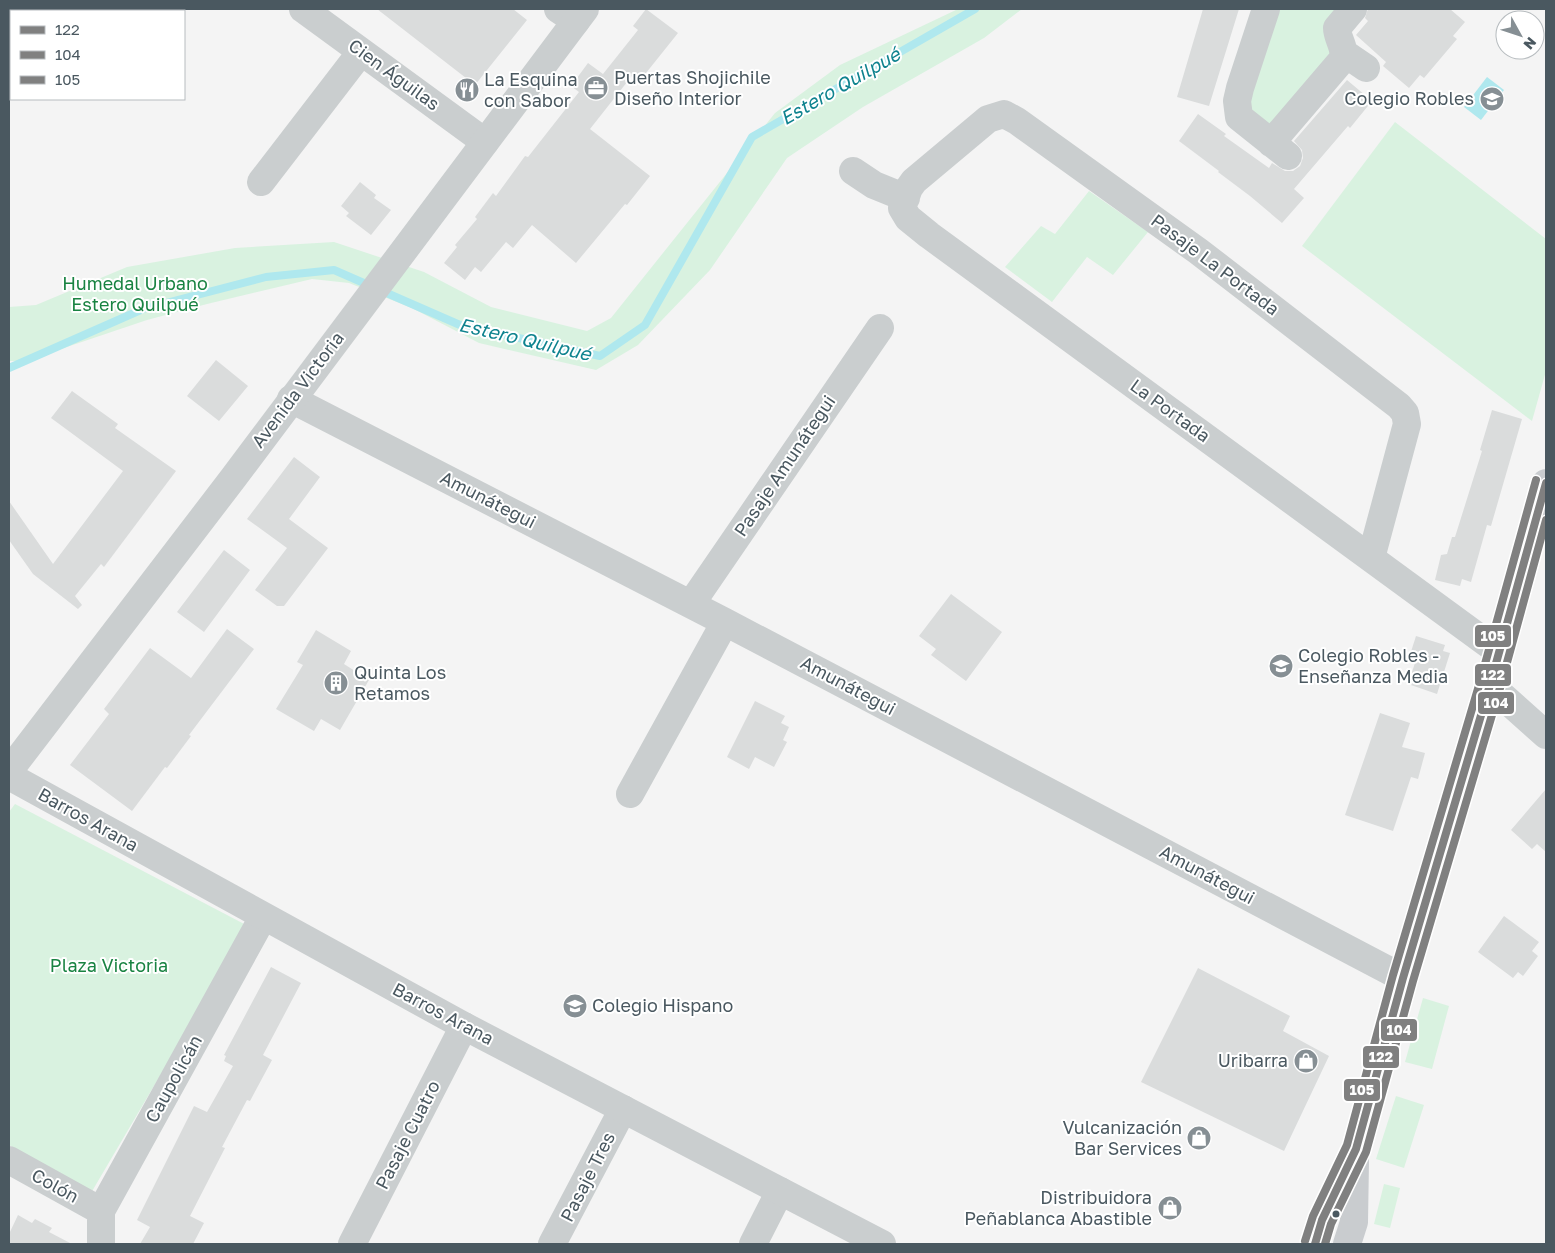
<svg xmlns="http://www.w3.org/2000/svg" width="1555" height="1253" font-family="'Golos Text',sans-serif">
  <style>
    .green { fill: #d9f2e0 }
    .water { fill: #afe8ee }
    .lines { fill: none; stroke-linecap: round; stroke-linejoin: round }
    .stream { stroke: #afe8ee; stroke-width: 8 }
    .building { fill: #dadcdc }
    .minor { stroke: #cacecf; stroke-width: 28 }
    .tertiary { stroke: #cacecf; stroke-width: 28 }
    .primary { stroke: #c9cccf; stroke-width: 28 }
    .bus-1-casing { stroke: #fff; stroke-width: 11 }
    .bus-2-casing { stroke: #fff; stroke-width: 11 }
    .bus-3-casing { stroke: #fff; stroke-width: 11 }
    .bus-1 { stroke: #808080; stroke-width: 8 }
    .bus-2 { stroke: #808080; stroke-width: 8 }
    .bus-3 { stroke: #808080; stroke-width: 8 }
    .bus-dot { fill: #4a5860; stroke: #fff; stroke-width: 2 }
    .labels { text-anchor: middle; stroke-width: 4; stroke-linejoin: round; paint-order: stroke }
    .street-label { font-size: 18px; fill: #4a5860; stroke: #fff }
    .poi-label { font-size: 18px; fill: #4a5860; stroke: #fff; text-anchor: start }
    .park-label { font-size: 18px; fill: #198342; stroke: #fff }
    .water-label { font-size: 19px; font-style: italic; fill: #0f838f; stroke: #fff }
    .line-badge { stroke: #fff; stroke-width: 2 }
    .badge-label { font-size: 14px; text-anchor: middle; font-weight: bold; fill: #fff }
  </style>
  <rect width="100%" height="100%" fill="#f4f4f4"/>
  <path class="green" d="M958 9H1022L984 38 863 107 787 158 710 270 638 345 596 370 479 343 412 308 349 283 312 279 207 304 147 320 52 352 19 361H9V307L36 305 127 267 235 248 334 242 424 272 491 307 587 331 611 318 775 113 840 65Z
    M1273 9H1344L1335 49 1267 128 1247 110Z
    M1395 122 1546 239V371L1532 421 1302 246Z
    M1089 191 1148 232 1113 275 1087 257 1052 302 1005 267 1041 226 1055 234Z
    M15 804 248 926 91 1193 9 1145V812Z
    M1423 998 1449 1006 1432 1069 1405 1062Z
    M1396 1096 1424 1105 1404 1168 1376 1159Z
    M1384 1184 1400 1188 1390 1228 1374 1224Z"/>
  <path class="water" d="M1487 77 1504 90 1481 120 1464 107Z"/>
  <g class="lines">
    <path class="stream" d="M9 368 143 309 266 277 334 270 460 325 600 356 645 325 752 137 975 9"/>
  </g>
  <path class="building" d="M377 9H513L527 20 475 85Z
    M646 9 678 33 642 78 635 72 590 129 650 176 627 205 625 204 576 263 532 225 513 248 506 242 481 272 475 267 465 280 444 263 457 247 455 245 477 219 475 217 493 193 496 196 525 156 528 157 579 92 571 86 588 63 603 74 638 30 633 26Z
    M1203 9H1239L1209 106 1177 97Z
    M1368 9H1450L1465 22 1453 36 1457 39 1424 78 1420 75 1409 88 1383 66 1386 62 1356 35 1368 21 1365 18Z
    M1347 80 1372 101 1350 128 1348 126 1294 189 1304 198 1282 223 1250 196 1218 172 1219 171 1179 141 1198 114 1226 134 1224 136 1269 168 1272 163 1285 171H1293L1300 166 1303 158 1302 150 1294 141Z
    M360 182 376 195 374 198 391 210 371 235 346 216 349 213 341 206Z
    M216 360 248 386 219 421 187 396Z
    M72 391 118 424 115 428 176 471 104 567 101 564 75 596 82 605 78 609 33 574 9 540V501L53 564 123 471 51 418Z
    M1492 410 1522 419 1491 526 1487 525 1471 582 1462 579 1460 586 1435 580 1441 555 1447 554 1452 537H1455L1482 451 1480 450Z
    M294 457 320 477 289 519 328 548 284 606H277L255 590 287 548 247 519Z
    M224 550 250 570 204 632 177 612Z
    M951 594 1002 632 966 681 931 655 936 649 919 636Z
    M227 629 254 649 189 735 191 736 167 768 165 767 132 811 70 765 109 714 104 709 150 648 191 678Z
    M316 630 351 651 344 664 369 680 340 730 321 719 314 731 276 709 303 665 297 662Z
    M1416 636 1445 645 1443 651 1450 653 1437 694 1408 684 1415 663 1408 661Z
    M755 701 785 716 781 723 789 727 783 740 787 742 774 767 755 757 749 769 727 757Z
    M1380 713 1410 723 1402 747 1425 753 1418 779 1411 777 1393 831 1345 815Z
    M1546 789V852L1537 844 1532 849 1511 830Z
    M1504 916 1539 942 1532 951 1538 956 1523 976 1518 972 1513 978 1478 952Z
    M271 967 301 983 263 1055 272 1060 250 1101 247 1100 222 1147 225 1148 190 1216 204 1223 193 1244H140L150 1227 137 1220 194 1106 207 1112 233 1066 224 1061 226 1056 224 1055Z
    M1198 968 1290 1016 1283 1031 1329 1056 1284 1151 1141 1082Z
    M18 1215 32 1223 35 1219 52 1228 49 1232 72 1244H9V1234Z"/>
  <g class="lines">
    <path class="minor" d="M303 9 485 142
      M558 9 576 21
      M1266 9 1240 88 1237 101 1239 117 1288 156
      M1344 53 1366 68
      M1271 143 1342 60C1347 49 1337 39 1337 28L1353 9
      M853 171 874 185 906 198
      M261 182 361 52
      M291 399 725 622 1403 978
      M1371 558 1407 424 1405 413 1399 406 1198 251 1017 121 1004 114 988 119 914 181 909 188 902 208 908 218 929 235C1119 374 1309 513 1499 652
      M691 604 880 328
      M1490 685 1546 735
      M630 794 725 622
      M9 1160 101 1211
      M101 1244V1211L263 917
      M352 1244 464 1026
      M552 1244 623 1109
      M753 1244 780 1191"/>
    <path class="tertiary" d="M9 771 234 477 585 9
      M9 776 464 1026 882 1244"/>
    <path class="primary" d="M1315 1244 1322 1220 1356 1149 1403 978 1490 685 1546 483
      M1347 1244 1354 1222 1355 1161"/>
    <defs>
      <path id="bus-1" d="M1315 1244 1322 1220 1356 1149 1403 978 1490 685 1546 483"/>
      <path id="bus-2" d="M1325 1244 1331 1224 1366 1152 1413 981 1500 688 1546 520"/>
      <path id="bus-3" d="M1305 1241 1313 1216 1347 1145 1393 975 1480 682 1536 480"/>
    </defs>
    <use href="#bus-1" class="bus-1-casing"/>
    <use href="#bus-2" class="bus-2-casing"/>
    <use href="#bus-3" class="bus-3-casing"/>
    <use href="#bus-1" class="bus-1"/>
    <use href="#bus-2" class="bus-2"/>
    <use href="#bus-3" class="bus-3"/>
  </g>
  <defs>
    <symbol id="office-disc" viewBox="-11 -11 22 22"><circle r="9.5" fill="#868f94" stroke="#fff"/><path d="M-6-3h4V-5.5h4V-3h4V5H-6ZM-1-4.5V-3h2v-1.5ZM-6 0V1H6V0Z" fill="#fff"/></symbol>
    <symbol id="restaurant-disc" viewBox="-11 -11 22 22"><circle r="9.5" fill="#868f94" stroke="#fff"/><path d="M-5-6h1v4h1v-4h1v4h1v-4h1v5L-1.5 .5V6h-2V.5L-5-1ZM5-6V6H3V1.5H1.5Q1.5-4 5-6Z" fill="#fff"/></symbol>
    <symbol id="school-disc" viewBox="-11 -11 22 22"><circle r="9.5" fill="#868f94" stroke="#fff"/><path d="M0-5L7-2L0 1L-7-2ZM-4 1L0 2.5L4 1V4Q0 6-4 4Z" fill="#fff"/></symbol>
    <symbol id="building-disc" viewBox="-11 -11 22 22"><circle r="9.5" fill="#868f94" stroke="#fff"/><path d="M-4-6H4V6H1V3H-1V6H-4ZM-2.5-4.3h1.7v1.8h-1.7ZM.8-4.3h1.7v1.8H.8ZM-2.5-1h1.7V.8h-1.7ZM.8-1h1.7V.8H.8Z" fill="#fff"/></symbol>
    <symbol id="shop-disc" viewBox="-11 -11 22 22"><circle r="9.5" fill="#868f94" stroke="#fff"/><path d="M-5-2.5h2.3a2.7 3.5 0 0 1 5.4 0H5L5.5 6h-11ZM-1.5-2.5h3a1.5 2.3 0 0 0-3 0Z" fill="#fff"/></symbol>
  </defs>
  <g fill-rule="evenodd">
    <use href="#office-disc" x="582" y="74" width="28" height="28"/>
    <use href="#restaurant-disc" x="453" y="76" width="28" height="28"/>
    <use href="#school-disc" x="1478" y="85" width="28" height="28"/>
    <use href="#school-disc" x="1267" y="652" width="28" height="28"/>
    <use href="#building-disc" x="322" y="669" width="28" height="28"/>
    <use href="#school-disc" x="561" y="992" width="28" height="28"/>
    <use href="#shop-disc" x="1292" y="1047" width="28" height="28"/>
    <use href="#shop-disc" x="1185" y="1124" width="28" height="28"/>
    <use href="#shop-disc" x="1156" y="1194" width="28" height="28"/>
  </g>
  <circle class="bus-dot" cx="1336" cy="1214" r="4.5"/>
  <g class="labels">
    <g class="street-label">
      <text transform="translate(394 75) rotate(36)" y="6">Cien Águilas</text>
      <text transform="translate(1215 265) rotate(37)" y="6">Pasaje La Portada</text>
      <text transform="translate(298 390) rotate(-53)" y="6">Avenida Victoria</text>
      <text transform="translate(1170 411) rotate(36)" y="6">La Portada</text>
      <text transform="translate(785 466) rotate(-56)" y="6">Pasaje Amunátegui</text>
      <text transform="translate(488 500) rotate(27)" y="6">Amunátegui</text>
      <text transform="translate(848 686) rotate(28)" y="6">Amunátegui</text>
      <text transform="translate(88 820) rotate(29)" y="6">Barros Arana</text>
      <text transform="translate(1207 875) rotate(28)" y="6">Amunátegui</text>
      <text transform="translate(443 1014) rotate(28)" y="6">Barros Arana</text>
      <text transform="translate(174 1079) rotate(-61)" y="6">Caupolicán</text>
      <text transform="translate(408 1135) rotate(-63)" y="6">Pasaje Cuatro</text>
      <text transform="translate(588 1177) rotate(-63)" y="6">Pasaje Tres</text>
      <text transform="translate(55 1186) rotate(29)" y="6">Colón</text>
    </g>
    <g class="poi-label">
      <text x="614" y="84">Puertas Shojichile<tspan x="614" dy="21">Diseño Interior</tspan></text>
      <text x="484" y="86">La Esquina<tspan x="484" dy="21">con Sabor</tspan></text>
      <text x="1474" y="105" text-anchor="end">Colegio Robles</text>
      <text x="1298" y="662">Colegio Robles -<tspan x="1298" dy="21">Enseñanza Media</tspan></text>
      <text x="354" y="679">Quinta Los<tspan x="354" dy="21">Retamos</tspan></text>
      <text x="592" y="1012">Colegio Hispano</text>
      <text x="1288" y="1067" text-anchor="end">Uribarra</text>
      <text x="1182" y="1134" text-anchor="end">Vulcanización<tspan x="1182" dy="21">Bar Services</tspan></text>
      <text x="1152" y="1204" text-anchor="end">Distribuidora<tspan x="1152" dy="21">Peñablanca Abastible</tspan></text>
    </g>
    <g class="park-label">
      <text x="135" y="290">Humedal Urbano<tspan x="135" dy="21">Estero Quilpué</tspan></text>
      <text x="109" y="972">Plaza Victoria</text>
    </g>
    <g class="water-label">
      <text transform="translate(840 86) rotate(-30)" y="7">Estero Quilpué</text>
      <text transform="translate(525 339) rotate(13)" y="7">Estero Quilpué</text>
    </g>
  </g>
  <g class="line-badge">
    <rect x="1474" y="624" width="38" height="24" rx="5" fill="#808080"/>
    <rect x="1474" y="663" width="38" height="24" rx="5" fill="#808080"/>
    <rect x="1477" y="691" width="38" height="24" rx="5" fill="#808080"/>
    <rect x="1380" y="1018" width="38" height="24" rx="5" fill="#808080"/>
    <rect x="1362" y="1045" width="38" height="24" rx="5" fill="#808080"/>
    <rect x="1343" y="1078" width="38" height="24" rx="5" fill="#808080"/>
  </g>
  <g class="badge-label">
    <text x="1493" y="641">105</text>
    <text x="1493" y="680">122</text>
    <text x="1496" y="708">104</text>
    <text x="1399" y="1035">104</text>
    <text x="1381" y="1062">122</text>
    <text x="1362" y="1095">105</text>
  </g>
  <rect width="1555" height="1253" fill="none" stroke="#4a5860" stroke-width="20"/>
  <rect x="10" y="10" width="175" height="90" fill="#ffffff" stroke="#b7bcbf"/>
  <rect x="20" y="26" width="25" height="8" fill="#808080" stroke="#b7bcbf"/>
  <text x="55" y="35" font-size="15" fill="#4a5860">122</text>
  <rect x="20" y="51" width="25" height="8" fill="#808080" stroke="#b7bcbf"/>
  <text x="55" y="60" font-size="15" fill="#4a5860">104</text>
  <rect x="20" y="76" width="25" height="8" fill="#808080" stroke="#b7bcbf"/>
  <text x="55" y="85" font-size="15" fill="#4a5860">105</text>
  <g transform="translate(1520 35) rotate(130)"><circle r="24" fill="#ffffff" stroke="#b7bcbf"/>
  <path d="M0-4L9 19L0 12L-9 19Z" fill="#868f94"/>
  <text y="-8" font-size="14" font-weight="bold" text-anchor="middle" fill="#4a5860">N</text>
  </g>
</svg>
